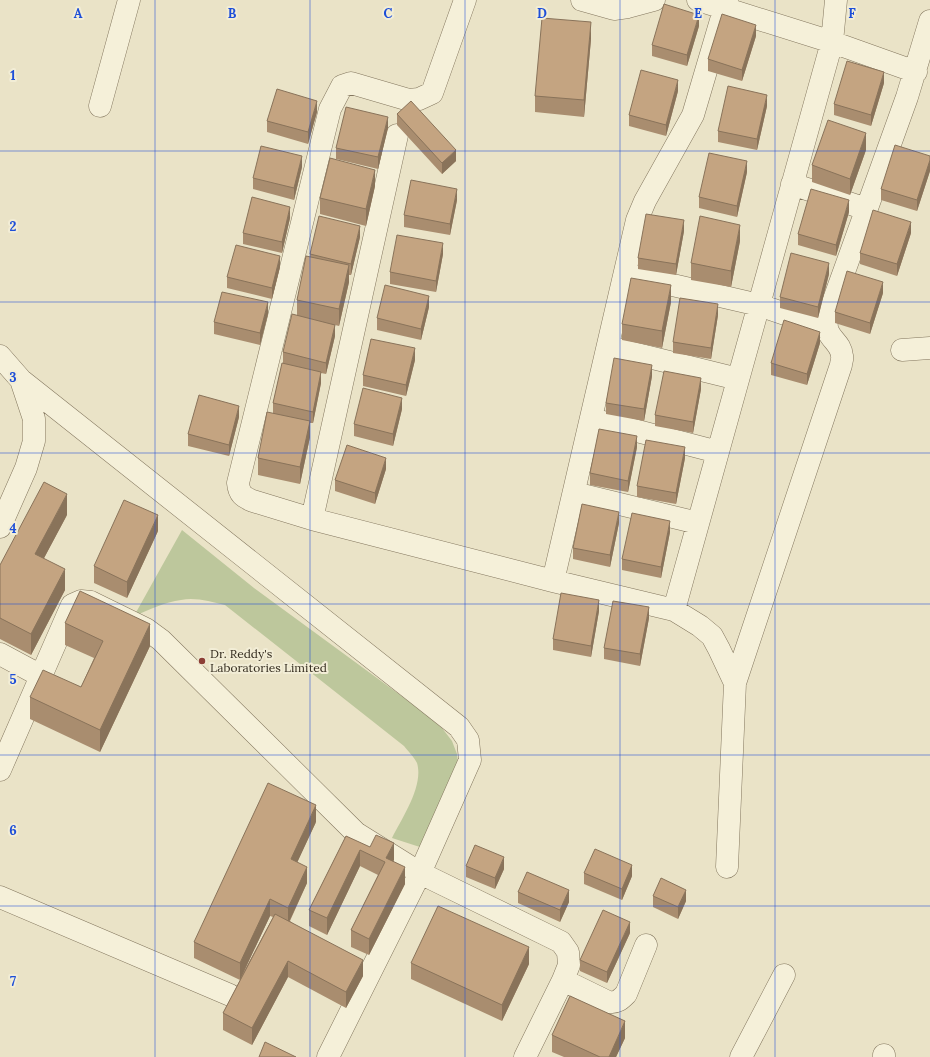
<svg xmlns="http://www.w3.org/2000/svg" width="930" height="1057" font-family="Lora,serif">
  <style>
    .green { fill: #bdc79c }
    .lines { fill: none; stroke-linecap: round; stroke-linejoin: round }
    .minor-casing { stroke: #83765e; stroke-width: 23 }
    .minor { stroke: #f5f0d9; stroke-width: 22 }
    .wall { fill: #a98d6f; fill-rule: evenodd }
    .shaded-wall { fill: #89735a }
    .building { fill: #c4a481; stroke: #89735a }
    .grid { fill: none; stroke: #1d4ed8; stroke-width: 1; stroke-opacity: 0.55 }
    .poi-dot { fill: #8c3e35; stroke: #f2edd6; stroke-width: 1.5 }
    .labels { text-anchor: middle; stroke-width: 4; stroke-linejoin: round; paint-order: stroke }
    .poi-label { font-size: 12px; fill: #352d20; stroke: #f2edd6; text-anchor: start }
    .grid-label { font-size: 13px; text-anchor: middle; font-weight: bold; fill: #1d4ed8; stroke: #f2edd6; stroke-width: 4; stroke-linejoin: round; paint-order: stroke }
  </style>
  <rect width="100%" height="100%" fill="#eae3c7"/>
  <path class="green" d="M182 530 254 588 422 711 442 728 452 741 457 754 459 773 426 849 392 838C402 818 424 786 417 763 414 757 408 751 404 746L225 605C211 602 196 597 181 600 165 602 149 610 134 616Z"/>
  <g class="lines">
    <defs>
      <path id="minor" d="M465 0 432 93 419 99 409 100 351 83 342 86 330 109 238 483C239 494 243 497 253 501L312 519 553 581 674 610 700 626 712 636 719 649 735 683 727 867
        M582 0 614 9 628 7 654 0
        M698 0 832 42 916 72
        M100 106 129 0
        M792 184 866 209
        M625 274 759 305 826 328
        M608 347 738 379
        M902 350 930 348
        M0 356 21 380 34 419V441L26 468 0 527
        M21 380 459 727 468 740 470 760 420 873 328 1057
        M591 419 718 452
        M574 493 698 523
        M312 519 397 135
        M553 581 637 220 645 201 693 115 727 0
        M674 610 832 42 836 0
        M0 654 41 676
        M735 683 841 365C841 362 843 359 842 356 841 340 824 339 827 319L907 97 930 21
        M0 770 72 605 81 601 91 602 146 629 161 640 356 833 420 873 561 942 568 952 569 965 563 980 525 1057
        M0 897 230 995
        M563 980 608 1002C617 1003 620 1000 626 994L646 945
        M741 1057 784 975
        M884 1057V1055"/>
    </defs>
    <use href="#minor" class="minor-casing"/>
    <use href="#minor" class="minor"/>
  </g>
  <path class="wall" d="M699 26 687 66 652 56V45Z
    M756 36 742 81 708 71V59Z
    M591 39 584 117 535 112V96Z
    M884 83 871 126 834 115V104Z
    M678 91 666 136 629 126V115Z
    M767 106 757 150 718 142V131Z
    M317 112 308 144 267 132V121Z
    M397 114 456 161 442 174 397 125Z
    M388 128 378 169 336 159V148Z
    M866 150 850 195 812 182V165Z
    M930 156V171L917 211 881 200V189Z
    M302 167 294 200 253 189V178Z
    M747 172 737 217 699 208V197Z
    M375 186 366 226 320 214V198Z
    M457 200 450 235 404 227V215Z
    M849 212 836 256 798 245V234Z
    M290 218 282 253 243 244V233Z
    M684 231 676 275 638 269V258Z
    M911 233 897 276 860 264V253Z
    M360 237 351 275H349V282L339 326 335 325V336L326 374 321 373V383L313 423H310V437L300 484 258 475V458L273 413V403L283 363V352L297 315V300L310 257V254Z
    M740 241 731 287 691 280V263Z
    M443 254 436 292 390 284V272Z
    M280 267 272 299 227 288V277Z
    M829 274 818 318 780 308V297Z
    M883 293 870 334 835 323V312Z
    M671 302 662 348 622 340V324Z
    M429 307 421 340 377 330V318Z
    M268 314 260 345 214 334V322Z
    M718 315 711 359 673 353V342Z
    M820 343 807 385 771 375V363Z
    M415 360 406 396 363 386V375Z
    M652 376 644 421 606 414V403Z
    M701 389 693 433 655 426V415Z
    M402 409 393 446 354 436V424Z
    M239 417 229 456 188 446V434Z
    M637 447 628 492 590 485V473Z
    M685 458 676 504 637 497V486Z
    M386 469 375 504 335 491V480Z
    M67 515 44 558 65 590 31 655 0 639V565Z
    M619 523 610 567 573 559V548Z
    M158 531 127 598 94 583V566Z
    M670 532 661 578 622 570V559Z
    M599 611 591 657 553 650V639Z
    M649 618 640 666 604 659V648Z
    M65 623 150 646 100 752 30 719V697L81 687 94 658 65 645Z
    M316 822 297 862 307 883 290 921 363 976 346 1008 288 977 252 1045 223 1030V1013L240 980 194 958V942ZM270 916 273 917 243 973Z
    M346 836 394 860 393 861 405 884 369 955 351 947V930L378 875 360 866 327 935 309 926V910Z
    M466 866 504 869 495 889 466 877Z
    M584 873 632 876 622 900 584 884Z
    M518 892 569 902 560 922 518 903Z
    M653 896 686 901 678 919 653 907Z
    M630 933 607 983 580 971V960Z
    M411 963 529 964 502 1021 411 979Z
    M552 1035 625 1038 616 1057H564L552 1052Z"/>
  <path class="shaded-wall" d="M699 15V26L687 66V55Z
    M591 22V39L584 117V100Z
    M756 25V36L742 81V70Z
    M884 72V83L871 126V115Z
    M678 80V91L666 136V125Z
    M767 95V106L757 150V139Z
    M317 101V112L308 144V132Z
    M388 117V128L378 169V157Z
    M866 133V150L850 195V179Z
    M456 150V161L442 174V163Z
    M302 156V167L294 200V188Z
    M930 160V171L917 211V200Z
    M747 161V172L737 217V206Z
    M375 170V186L366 226V209Z
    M457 189V200L450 235V224Z
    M849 200V212L836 256V245Z
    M290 207V218L282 253V242Z
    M684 220V231L676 275V264Z
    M911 222V233L897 276V264Z
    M740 225V241L731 287V271Z
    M360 226V237L351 275V264Z
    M443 243V254L436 292V281Z
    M280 256V267L272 299V288Z
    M829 263V274L818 318V307Z
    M349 265V282L339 326V309Z
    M883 282V293L870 334V323Z
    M671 285V302L662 348V331Z
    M429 296V307L421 340V329Z
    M268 302V314L260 345V333Z
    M718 304V315L711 359V348Z
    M335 325V336L326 374V363Z
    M820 332V343L807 385V374Z
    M415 348V360L406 396V385Z
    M652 365V376L644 421V409Z
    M321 372V383L313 423V412Z
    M701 378V389L693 433V422Z
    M402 398V409L393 446V434Z
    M239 406V417L229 456V445Z
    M310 421V437L300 484V467Z
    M637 436V447L628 492V481Z
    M685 447V458L676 504V493Z
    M386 458V469L375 504V493Z
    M67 494V515L35 575V554Z
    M619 512V523L610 567V555Z
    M158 515V531L127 598V582Z
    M670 521V532L661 578V567Z
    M65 569V590L31 655V634Z
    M599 600V611L591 657V646Z
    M649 607V618L640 666V654Z
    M150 624V646L100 752V730Z
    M316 805V822L291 876V859Z
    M394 843V860L386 874V858Z
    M360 850V866L327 935V918Z
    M504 857V869L495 889V878Z
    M632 865V876L622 900V889Z
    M307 867V883L288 924V908Z
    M405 867V884L369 955V939Z
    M569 890V902L560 922V910Z
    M686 890V901L678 919V907Z
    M270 899V916L240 980V963Z
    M630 922V933L607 983V972Z
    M529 947V964L502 1021V1005Z
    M363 960V976L346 1008V992Z
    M288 961V977L252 1045V1028Z
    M625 1021V1038L616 1057H609Z"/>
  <path class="building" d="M664 4 699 15 687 55 652 45Z
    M722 14 756 25 742 70 708 59Z
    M542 18 591 22 584 100 535 96Z
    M847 61 884 72 871 115 834 104Z
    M641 70 678 80 666 125 629 115Z
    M728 86 767 95 757 139 718 131Z
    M277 89 317 101 308 132 267 121Z
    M411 101 456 150 442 163 397 114Z
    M346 107 388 117 378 157 336 148Z
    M828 120 866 133 850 179 812 165Z
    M895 145 930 156V160L917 200 881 189Z
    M261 146 302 156 294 188 253 178Z
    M709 153 747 161 737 206 699 197Z
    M330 158 375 170 366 209 320 198Z
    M411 180 457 189 450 224 404 215Z
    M811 189 849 200 836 245 798 234Z
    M252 197 290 207 282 242 243 233Z
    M873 210 911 222 897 264 860 253Z
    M646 214 684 220 676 264 638 258Z
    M319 216 360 226 351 264 310 254Z
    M700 216 740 225 731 271 691 263Z
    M397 235 443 243 436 281 390 272Z
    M236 245 280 256 272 288 227 277Z
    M791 253 829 263 818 307 780 297Z
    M306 256 349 265 339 309 297 300Z
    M847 271 883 282 870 323 835 312Z
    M631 278 671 285 662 331 622 324Z
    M385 285 429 296 421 329 377 318Z
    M222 292 268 302 260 333 214 322Z
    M680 298 718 304 711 348 673 342Z
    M292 314 335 325 326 363 283 352Z
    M784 320 820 332 807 374 771 363Z
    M371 339 415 348 406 385 363 375Z
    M614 358 652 365 644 409 606 403Z
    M282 363 321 372 313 412 273 403Z
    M664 371 701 378 693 422 655 415Z
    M363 388 402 398 393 434 354 424Z
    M199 395 239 406 229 445 188 434Z
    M267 412 310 421 300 467 258 458Z
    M599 429 637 436 628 481 590 473Z
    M646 440 685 447 676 493 637 486Z
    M347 445 386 458 375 493 335 480Z
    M44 482 67 494 35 554 65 569 31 634 0 618V565Z
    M124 500 158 515 127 582 94 566Z
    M582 504 619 512 610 555 573 548Z
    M632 513 670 521 661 567 622 559Z
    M80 591 150 624 100 730 30 697 43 670 81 687 103 641 65 623Z
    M561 593 599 600 591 646 553 639Z
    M613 601 649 607 640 654 604 648Z
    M268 783 316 805 291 859 307 867 288 908 270 899 240 963 194 942Z
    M376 835 394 843 386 858 405 867 369 939 351 930 385 862 360 850 327 918 309 910 346 836 370 847Z
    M475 845 504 857 495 878 466 866Z
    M595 849 632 865 622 889 584 873Z
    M527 872 569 890 560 910 518 892Z
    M661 878 686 890 678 907 653 896Z
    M438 906 529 947 502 1005 411 963Z
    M603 910 630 922 607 972 580 960Z
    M275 914 363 960 346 992 288 961 252 1028 223 1013Z
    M570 996 625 1021 609 1057H600L552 1035Z
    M265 1042 296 1057H259Z"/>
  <path class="grid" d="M155 0V1057M310 0V1057M465 0V1057M620 0V1057M775 0V1057M0 151H930M0 302H930M0 453H930M0 604H930M0 755H930M0 906H930"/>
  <circle class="poi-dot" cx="202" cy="661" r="4"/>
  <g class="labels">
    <g class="poi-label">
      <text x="210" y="658">Dr. Reddy's<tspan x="210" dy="14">Laboratories Limited</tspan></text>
    </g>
  </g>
  <g class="grid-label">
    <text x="78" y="18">A</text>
    <text x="232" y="18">B</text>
    <text x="388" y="18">C</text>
    <text x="542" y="18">D</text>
    <text x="698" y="18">E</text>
    <text x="852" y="18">F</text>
    <text x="13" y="80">1</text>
    <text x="13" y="231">2</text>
    <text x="13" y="382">3</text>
    <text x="13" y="533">4</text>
    <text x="13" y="684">5</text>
    <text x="13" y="835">6</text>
    <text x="13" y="986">7</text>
  </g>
</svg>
